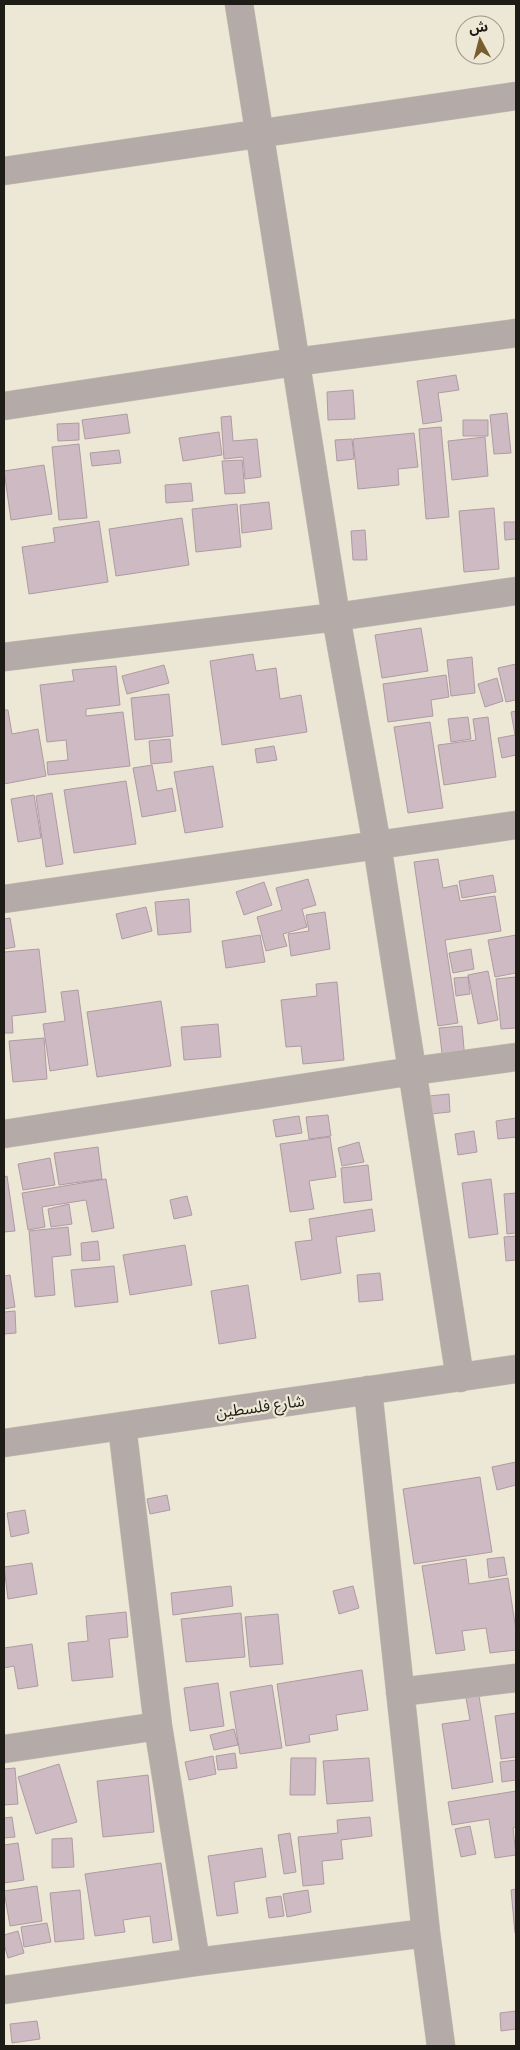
<svg xmlns="http://www.w3.org/2000/svg" width="520" height="2050" font-family="Overpass,'Noto Sans Arabic',sans-serif">
  <style>
    .building { fill: #cebac2; stroke: #ae9ba3 }
    .lines { fill: none; stroke-linecap: round; stroke-linejoin: round }
    .minor-casing { stroke: #c8c3b3; stroke-width: 29 }
    .minor { stroke: #b4aba8; stroke-width: 28 }
    .labels { text-anchor: middle; stroke-width: 4.5; stroke-linejoin: round; paint-order: stroke }
    .street-label { font-size: 16px; fill: #1e1c16; stroke: #ede8d6 }
  </style>
  <rect width="100%" height="100%" fill="#ede8d6"/>
  <path class="building" d="M456 375 459 390 438 393 442 421 423 424 417 381Z
    M353 390 355 419 328 420 327 392Z
    M507 413 511 453 494 454 490 415Z
    M127 414 130 433 85 439 82 420Z
    M231 416 233 441 257 439 261 477 245 479 243 457 224 459 221 417Z
    M463 420H488V436H463Z
    M79 423V440L58 441 57 424Z
    M441 427 449 517 426 519 419 429Z
    M219 432 222 455 183 461 179 438Z
    M414 433 418 467 398 469 399 485 358 489 353 439Z
    M485 437 488 476 452 480 448 441Z
    M352 439 354 459 337 461 335 440Z
    M79 444 87 518 59 520 52 447Z
    M119 450 121 463 92 466 90 453Z
    M242 460 245 493 225 494 222 461Z
    M44 465 52 514 11 520 4 471Z
    M191 483 193 501 166 503 165 485Z
    M269 502 272 529 242 533 240 505Z
    M237 504 241 547 196 552 192 509Z
    M494 508 499 569 464 572 459 511Z
    M182 518 189 565 116 576 109 529Z
    M99 521 108 582 29 594 22 547 55 542 53 528Z
    M504 522H516V539L505 540Z
    M365 530 367 560H353L351 531Z
    M421 628 428 671 382 678 375 635Z
    M253 654 256 671 276 668 280 699 301 695 307 732 222 745 210 661Z
    M472 657 475 693 451 696 447 660Z
    M516 664V700L506 702 498 668Z
    M164 665 169 683 127 694 122 676Z
    M116 666 120 705 86 709V716L123 712 130 766 48 775 47 762 68 760 66 740 47 742 40 685 74 681 72 670Z
    M446 675 449 697 431 700 433 716 388 722 383 684Z
    M497 678 503 701 485 707 478 684Z
    M169 694 173 736 135 740 131 698Z
    M4 710H8L12 734 38 729 46 776 4 784Z
    M516 711V755L502 758 498 738 515 735 511 712Z
    M468 717 471 739 451 742 448 719Z
    M488 717 496 777 444 785 438 745 476 740 473 719Z
    M430 722 443 808 408 813 394 727Z
    M170 739 172 762 151 764 149 741Z
    M274 746 277 760 257 763 255 749Z
    M152 765 157 791 172 788 176 811 142 817 133 768Z
    M213 766 223 827 185 833 174 772Z
    M126 781 136 844 74 853 64 790Z
    M52 793 63 864 46 867 36 796Z
    M34 795 41 838 18 842 11 799Z
    M438 859 443 888 457 885 460 901 495 896 501 931 445 940 458 1023 438 1026 414 862Z
    M493 875 496 892 462 898 459 881Z
    M308 879 316 905 302 909 307 927 283 934 287 946 266 951 257 917 282 910 276 888Z
    M264 882 272 905 244 915 236 892Z
    M189 899 191 932 158 935 155 902Z
    M146 907 152 931 122 939 116 914Z
    M325 912 330 949 291 956 288 934 309 931 306 915Z
    M10 918 15 947 4 949V919Z
    M260 935 265 962 226 968 222 941Z
    M516 935V973L495 977 488 940Z
    M39 949 46 1012 12 1016 13 1033H4V952Z
    M471 949 474 969 453 973 449 953Z
    M488 971 498 1020 478 1024 468 975Z
    M468 977 470 994 456 996 454 978Z
    M516 977V1028L501 1029 496 979Z
    M337 982 344 1060 303 1064 301 1046 286 1047 281 1000 317 996 316 984Z
    M78 990 88 1065 50 1071 43 1024 65 1021 61 992Z
    M161 1001 171 1066 97 1077 87 1012Z
    M218 1024 221 1057 184 1060 181 1027Z
    M462 1026 465 1060 443 1062 439 1028Z
    M44 1038 47 1079 13 1082 9 1041Z
    M449 1094 450 1112 430 1114 429 1096Z
    M328 1115 331 1136 309 1139 306 1117Z
    M299 1116 302 1133 276 1137 273 1120Z
    M516 1118V1137L498 1139 496 1121Z
    M474 1131 477 1152 458 1155 455 1134Z
    M330 1137 336 1177 309 1181 314 1209 290 1212 280 1144Z
    M359 1142 364 1162 342 1166 338 1148Z
    M98 1147 102 1179 59 1185 54 1153Z
    M50 1158 55 1185 23 1190 18 1164Z
    M368 1165 372 1200 344 1203 341 1168Z
    M7 1176 15 1231 4 1232V1177Z
    M106 1179 114 1228 92 1232 86 1200 42 1207 45 1227 28 1230 22 1193Z
    M491 1179 498 1234 469 1238 462 1183Z
    M516 1193V1233L507 1234 504 1194Z
    M187 1196 192 1215 174 1219 170 1200Z
    M69 1204 72 1224 51 1227 48 1209Z
    M372 1209 375 1231 336 1237 341 1273 301 1280 295 1242 312 1240 309 1219Z
    M68 1227 71 1255 52 1257 55 1295 35 1297 29 1231Z
    M516 1236V1260L506 1261 504 1237Z
    M98 1241 100 1260 82 1261 81 1243Z
    M185 1245 192 1285 130 1295 123 1255Z
    M114 1266 118 1302 75 1307 71 1270Z
    M380 1273 383 1300 359 1302 357 1275Z
    M10 1275 15 1307 4 1309V1276Z
    M248 1285 256 1338 219 1344 211 1291Z
    M15 1311 16 1333 4 1334V1312Z
    M516 1462V1485L497 1490 492 1467Z
    M480 1477 492 1552 414 1564 403 1489Z
    M167 1495 170 1510 150 1514 147 1499Z
    M25 1510 29 1533 11 1537 7 1513Z
    M504 1557 507 1575 489 1578 487 1559Z
    M466 1559 469 1584 508 1578 516 1630V1650L490 1653 486 1628 462 1631 465 1650 436 1654 422 1566Z
    M32 1563 37 1594 8 1599 4 1567Z
    M231 1586 233 1606 173 1615 171 1593Z
    M353 1586 359 1608 339 1614 333 1591Z
    M126 1612 128 1637 109 1639 113 1677 72 1681 68 1643 88 1641 86 1616Z
    M241 1613 245 1657 186 1662 181 1619Z
    M278 1614 283 1664 250 1667 245 1617Z
    M32 1644 38 1686 18 1689 14 1666 4 1668V1648Z
    M362 1670 368 1710 336 1715 338 1730 309 1735 310 1742 286 1746 277 1684Z
    M218 1683 224 1726 190 1731 184 1688Z
    M272 1685 282 1748 240 1754 230 1692Z
    M479 1696 493 1782 452 1789 442 1724 470 1720 466 1698Z
    M516 1713V1757L501 1759 495 1716Z
    M234 1729 238 1745 214 1750 210 1735Z
    M235 1753 237 1768 218 1770 216 1756Z
    M213 1756 216 1774 189 1780 185 1762Z
    M291 1758H316L315 1795H290Z
    M369 1758 373 1801 327 1804 323 1761Z
    M516 1760V1780L502 1782 500 1762Z
    M59 1764 77 1822 36 1834 18 1777Z
    M15 1768 18 1804 4 1805V1769Z
    M148 1775 154 1832 103 1837 97 1781Z
    M516 1791V1827L513 1828 516 1855 495 1858 489 1819 452 1825 448 1802Z
    M12 1817 15 1837 4 1838V1818Z
    M370 1817 372 1836 341 1840 343 1859 322 1861 324 1884 303 1886 298 1837 338 1833 337 1820Z
    M470 1826 476 1854 461 1857 455 1829Z
    M290 1833 296 1872 284 1874 278 1835Z
    M72 1838 74 1867 52 1868V1839Z
    M18 1843 24 1880 4 1883V1845Z
    M262 1848 266 1877 234 1882 238 1913 217 1916 208 1856Z
    M161 1863 172 1940 153 1943 150 1916 123 1920 125 1932 95 1936 85 1874Z
    M37 1886 42 1921 10 1926 4 1891Z
    M516 1889V1933H515L511 1890Z
    M80 1890 84 1939 55 1942 50 1893Z
    M308 1890 311 1912 287 1917 283 1894Z
    M281 1896 284 1916 269 1918 266 1898Z
    M47 1923 51 1942 24 1947 21 1927Z
    M18 1931 24 1953 8 1958 4 1944V1935Z
    M516 2011V2029L501 2031 500 2013Z
    M37 2021 40 2039 12 2043 10 2024Z"/>
  <g class="lines">
    <defs>
      <path id="minor" d="M239 4 336 617 377 845 460 1378
        M4 171 516 96
        M4 406 295 362 516 333
        M4 657 336 617 516 591
        M4 899 516 825
        M4 1134 413 1071 516 1057
        M368 1390 426 1933 441 2046
        M122 1426 158 1726 196 1962
        M4 1443 516 1369
        M400 1692 516 1678
        M4 1749 158 1726
        M4 1990 196 1962 426 1933"/>
    </defs>
    <use href="#minor" class="minor-casing"/>
    <use href="#minor" class="minor"/>
  </g>
  <g class="labels">
    <g class="street-label">
      <text transform="translate(260 1406) rotate(-8)" y="6">شارع فلسطين</text>
    </g>
  </g>
  <rect width="520" height="2050" fill="none" stroke="#1e1c16" stroke-width="10"/>
  <g transform="translate(480 40) rotate(353)"><circle r="24" fill="#ede8d6" stroke="#9a9689"/>
  <path d="M0-4L9 19L0 12L-9 19Z" fill="#785d2f"/>
  <text y="-8" font-size="14" font-weight="bold" text-anchor="middle" fill="#1e1c16">ش</text>
  </g>
</svg>
